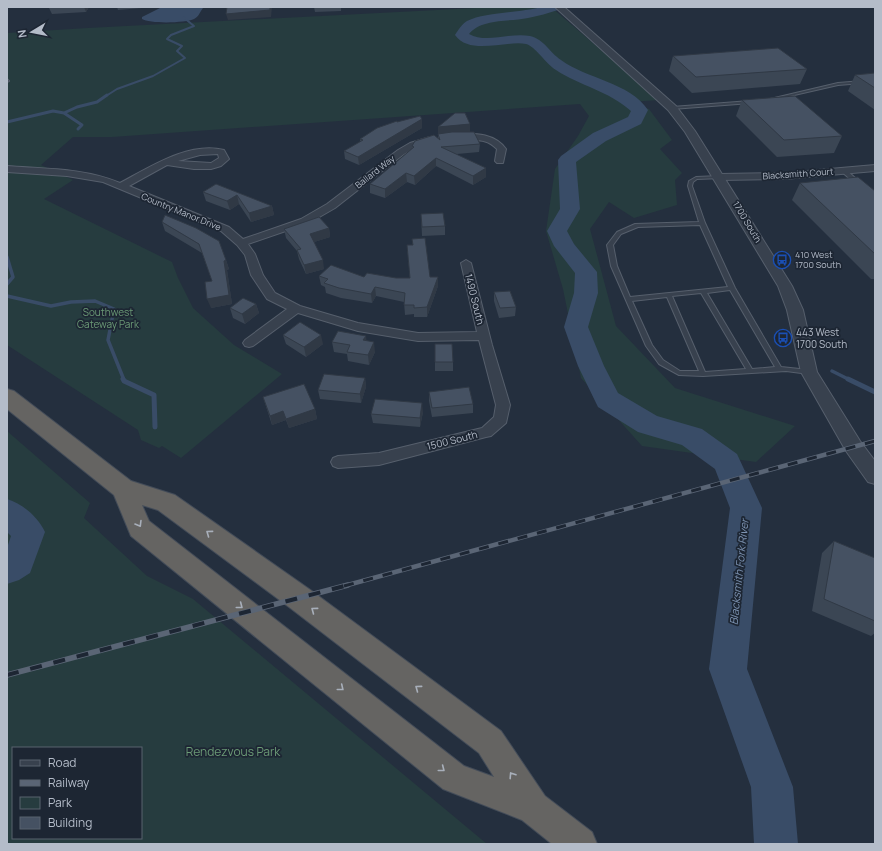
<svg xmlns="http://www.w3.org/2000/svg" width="882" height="851" font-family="Manrope,sans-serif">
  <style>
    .green { fill: #263c3f; fill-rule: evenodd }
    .water { fill: #394c67 }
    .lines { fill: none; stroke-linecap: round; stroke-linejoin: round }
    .stream-far3 { stroke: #394c67; stroke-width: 2 }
    .stream-far2 { stroke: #394c67; stroke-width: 3 }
    .stream-far1 { stroke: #394c67; stroke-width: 3.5 }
    .stream { stroke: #394c67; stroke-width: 5 }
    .river { fill: #394c67; fill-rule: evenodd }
    .service-casing { stroke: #565f6c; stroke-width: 2 }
    .minor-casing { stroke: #565f6c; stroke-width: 2 }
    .tertiary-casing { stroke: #565f6c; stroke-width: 2 }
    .trunk-casing { stroke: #434c59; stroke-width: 2 }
    .service { fill: #38414e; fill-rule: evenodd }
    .minor { fill: #38414e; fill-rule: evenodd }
    .tertiary { fill: #38414e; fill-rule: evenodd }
    .trunk { fill: #656462; fill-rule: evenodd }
    .rail-far1-casing { stroke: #5a6575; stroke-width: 4.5 }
    .rail-casing { stroke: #5a6575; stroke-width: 5.5 }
    .rail-far1 { stroke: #1d2633; stroke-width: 3; stroke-dasharray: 10; stroke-linecap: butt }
    .rail { stroke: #1d2633; stroke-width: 4; stroke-dasharray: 12; stroke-linecap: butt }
    .wall { fill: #3b4654 }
    .shaded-wall { fill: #303945 }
    .building { fill: #455162; stroke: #303945 }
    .oneway { stroke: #a8afba }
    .labels { text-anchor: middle; stroke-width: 3.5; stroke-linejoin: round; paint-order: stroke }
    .far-street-label { font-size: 9px; fill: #b4bcc9; stroke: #1d2633 }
    .far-poi-label { font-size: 9px; fill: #b4bcc9; stroke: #1d2633; text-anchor: start }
    .street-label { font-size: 10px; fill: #b4bcc9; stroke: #1d2633 }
    .park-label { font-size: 10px; fill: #6b9a76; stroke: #1d2633 }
    .poi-label { font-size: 10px; fill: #b4bcc9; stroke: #1d2633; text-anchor: start }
    .water-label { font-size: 11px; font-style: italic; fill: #7c92b1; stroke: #1d2633 }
    .near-park-label { font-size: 12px; fill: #6b9a76; stroke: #1d2633 }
  </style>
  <rect width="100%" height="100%" fill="#242f3e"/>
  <path class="green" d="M495 7H551L659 100 630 102 649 109 672 140 660 149 682 173 675 180 677 205 634 218 609 202 590 229 616 326 675 388 795 426 756 462 642 446 581 378 563 289 546 231 555 169 578 136 589 116 580 104 112 137H73L41 165 73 180 44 199 172 262 178 278 193 308 234 345 282 374 181 458 162 446 159 448 141 440 138 430 7 345V33L88 28Z
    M7 431 90 503 84 518 147 576 193 599 487 844H7ZM13 748H141V838H13Z"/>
  <path class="water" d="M162 7H204C200 11 199 17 194 19 186 23 150 24 142 19V17Z"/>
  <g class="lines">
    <path class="stream-far3" d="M106 96 117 89 153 76 185 58 177 51 182 46 167 39 171 35 194 26 183 17"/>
    <path class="stream-far2" d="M64 113 82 125 78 129
      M7 122 53 111 64 113 77 107 97 102 107 95"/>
    <path class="stream-far1" d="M7 257 13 277 7 284
      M7 296 51 306 71 302 95 301 114 309 108 340 124 380
      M832 371 850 380"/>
    <path class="stream" d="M123 379 124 381 154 395 155 427
      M848 379 875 392"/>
    <path class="river" d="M541 7H560L558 10C548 13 539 16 528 18 510 22 482 18 469 34 487 44 510 32 530 36 545 40 549 52 561 60 587 79 629 82 648 110L641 124 606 141 576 162 580 209 567 231 574 244 597 272 598 293 588 327 604 366 618 393 657 416 702 429 737 454 762 508 747 669 793 787 798 844H754L751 787 709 669 730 508 715 469 682 445 638 432 598 407 578 366 564 327 574 293 575 273 554 246 547 231 560 209 558 160 561 156 593 133 628 117 631 111C609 91 580 86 556 70 546 64 535 46 526 44 506 40 470 56 455 35 458 30 462 24 467 21 485 12 520 13 541 7Z
      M7 499C23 504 38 517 45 532L30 573 19 580 7 584V548L11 536 7 532Z"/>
    <defs>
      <path id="service" d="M7 79 9 81 7 82Z
        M875 80V82L838 85 768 101 766 100 838 83Z
        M750 101H751V103L672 109 670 108 672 107Z
        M842 170H846L861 183V185H857L842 172Z
        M720 176 722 177V178L697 179 693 182 692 186 705 223 735 288 781 367 809 370H811L812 372 811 374H809L786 371 703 376 679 375 659 364 646 346 611 266 607 245 617 232 635 224 699 222 688 186 689 181 696 177ZM700 225 728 287 630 297 617 266 613 245 621 234 638 227ZM730 290 775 367 752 369 707 293ZM701 293 746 369 705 372 672 296ZM667 297 699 371H680L663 360 652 345 632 301Z"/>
      <path id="minor" d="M459 134C477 133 495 134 506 149L503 163H497L495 161 497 149C483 135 473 143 456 139L455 137 456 135Z
        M430 137 433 138 434 140 433 142 416 147 404 154 335 208 309 223 248 244 255 254 263 275 275 293 300 306 358 323 418 333 477 332 461 263 466 260 471 263 492 345 510 405 506 423 491 436 486 437 379 465 338 468 333 466 331 462 333 458 338 456 379 453 482 428 494 417 496 405 479 340 418 341 358 331 298 313 253 346 249 347 245 346 243 343 245 340 287 309 267 299 251 275 245 255 237 245 221 231 103 182 67 176 7 172V166C45 169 85 168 120 183 150 167 189 141 224 150L229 159 221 166 211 169H194L167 165 129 186 229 227 243 239 301 219 327 204 398 150 410 143ZM218 154 219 158 211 163 178 161 200 155Z
        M875 165V171L784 179 720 180 715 177 720 174 784 173Z"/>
      <path id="tertiary" d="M555 7H564L676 106 695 131 792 286 803 310 817 372 860 441 875 461V484L868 482 846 451 801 372 787 310 778 286 685 132 668 110Z"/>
      <path id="trunk" d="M7 389 14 391 131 481 175 495 309 589 501 731 545 796 592 832 597 844H552L522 820 443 789 131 536 114 495 7 409ZM142 505 158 510 289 607 479 753 494 777 464 766 149 521Z"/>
    </defs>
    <use href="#service" class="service-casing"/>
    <use href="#minor" class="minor-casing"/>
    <use href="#tertiary" class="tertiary-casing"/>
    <use href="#trunk" class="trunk-casing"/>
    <use href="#service" class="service"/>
    <use href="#minor" class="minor"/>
    <use href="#tertiary" class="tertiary"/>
    <use href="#trunk" class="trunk"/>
    <defs>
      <path id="rail-far1" d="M344 586 875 441"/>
      <path id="rail" d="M7 675 348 585"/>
    </defs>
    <use href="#rail-far1" class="rail-far1-casing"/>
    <use href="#rail" class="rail-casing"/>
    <use href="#rail-far1" class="rail-far1"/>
    <use href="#rail" class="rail"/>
  </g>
  <path class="wall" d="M50 7H89L86 12 52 14 49 8Z
    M117 7H142V8L118 10Z
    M314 7H341V11L315 12Z
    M673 56 807 69 800 84 692 93 669 71Z
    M875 73V110L848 91 855 75Z
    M742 100 842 136 834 153 777 157 736 116Z
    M397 122 422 128 359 165 345 159 344 151 360 142V139Z
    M438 127 470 132 480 144 479 152 457 154 486 177 473 185 436 166 415 185 407 182 385 198 370 193V184L412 149V146L438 138Z
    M800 183 875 191V279H871L792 200Z
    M216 184 272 206 274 215 251 222 239 204 230 210 206 201 203 192Z
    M421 214 445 226V235L422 236Z
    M162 222 226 260 229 269 227 270 232 304 211 308 212 281 202 253 165 231Z
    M329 228 330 237 314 242 324 269 306 274 299 259 297 251 286 238 284 229Z
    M412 239 430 277 438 286 427 317H414V314L405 315 404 302 376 296 372 303 341 298 326 293 325 287 321 285 319 276 396 278H410L407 245H413Z
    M494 292 516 307 515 316 499 318 494 301Z
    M256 304 259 313 245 324 233 318 230 308Z
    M283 335 323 344 306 357 286 344Z
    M366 341 375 352 369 365 348 361 347 354 334 352 332 342Z
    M435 344 453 362V371H435Z
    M365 378 366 387 361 403 320 399 318 390Z
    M429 392 473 404V413L432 417 429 401Z
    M263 397 315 409 317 419 289 428 286 420 272 425Z
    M423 412 420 427 373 423 371 414Z
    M834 541 875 558V633L871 636 812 611 822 553Z"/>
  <path class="shaded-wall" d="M84 7H89L86 12Z
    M272 7 271 17 228 20 226 14Z
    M422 119V128L359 165 358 157Z
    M470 124V133L438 136V127Z
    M436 158V166L415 185 414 176Z
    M486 168V177L473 185V176Z
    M406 173 407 182 385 198V189Z
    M237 195 239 204 230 210 227 201Z
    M272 206 274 215 251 222 249 213Z
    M329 228 330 237 311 243 310 234Z
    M226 260 229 269 227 270 232 304 211 308 207 299 224 261Z
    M323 260 324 269 306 274 304 265Z
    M438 277V286L427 317V307Z
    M375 287 376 296 372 303 371 294Z
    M256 304 259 313 245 324 242 314Z
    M321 335 323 344 306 357 304 347Z
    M366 336 367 345 363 340Z
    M374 342 375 352 369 365 368 355Z
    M365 378 366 387 361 403 360 394Z
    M422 403 423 412 420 427V418Z
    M315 409 317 419 289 428 286 419Z
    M283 411 286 420 272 425 270 416Z"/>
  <path class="building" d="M227 7H270V10L226 14Z
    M778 48 807 69 696 77 673 56Z
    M875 73V88L855 75Z
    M795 96 842 136 784 140 742 100Z
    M455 113H465L470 124 438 127Z
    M420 116 422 119 358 157 344 151 363 140 360 139 377 128 397 121V122Z
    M452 132H474L480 144 441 147 486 168 473 176 436 158 414 176 406 173 385 189 370 184 414 147 412 146 415 141 434 135 440 140 438 134Z
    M858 177 875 191V254L800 183Z
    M216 184 272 206 249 213 237 195 227 201 203 192Z
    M443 213 445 226 422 227 421 214Z
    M165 215 196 228 219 241 226 260 224 261 229 295 207 299 205 282 212 281 199 244 162 222Z
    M319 217 329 228 310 234 323 260 304 265 297 250 301 249 284 229Z
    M425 238 430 277H438L427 307 414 308V305H404L405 293 375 287 371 294 339 288 324 283 328 279 319 276 331 265 364 277 367 273 396 278H410L407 245H413L412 239Z
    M510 291 516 307 500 308 494 292Z
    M243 298 256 304 242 314 230 308Z
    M300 322 321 335 304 347 283 335Z
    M338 331 366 336 363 340 374 342 368 355 347 352 350 345 332 342Z
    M435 344H452L453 362H435Z
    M324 374 365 378 360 394 318 390Z
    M304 384 315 409 286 419 283 411 270 416 263 397Z
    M469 387 473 404 432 408 429 392Z
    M375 399 422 403 420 418 371 414Z
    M834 541 875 558V621L824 599Z"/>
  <defs><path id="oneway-chevron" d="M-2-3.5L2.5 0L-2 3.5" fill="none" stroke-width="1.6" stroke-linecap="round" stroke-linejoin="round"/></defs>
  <g class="oneway">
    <use href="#oneway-chevron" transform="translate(139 524) rotate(59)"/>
    <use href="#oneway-chevron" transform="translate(209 533) rotate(-144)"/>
    <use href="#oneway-chevron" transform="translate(240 606) rotate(38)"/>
    <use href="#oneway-chevron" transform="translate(314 610) rotate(-143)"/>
    <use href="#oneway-chevron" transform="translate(341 688) rotate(39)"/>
    <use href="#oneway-chevron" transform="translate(418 688) rotate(-143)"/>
    <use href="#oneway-chevron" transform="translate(442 769) rotate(38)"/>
    <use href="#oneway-chevron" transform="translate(512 775) rotate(-123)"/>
  </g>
  <defs>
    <symbol id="bus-ring" viewBox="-11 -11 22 22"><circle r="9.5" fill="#1d2633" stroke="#1a4fb4" stroke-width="1.5"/><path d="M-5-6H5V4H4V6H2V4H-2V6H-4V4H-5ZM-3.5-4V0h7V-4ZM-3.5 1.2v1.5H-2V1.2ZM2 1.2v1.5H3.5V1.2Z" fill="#1a4fb4"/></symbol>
  </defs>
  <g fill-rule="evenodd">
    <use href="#bus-ring" x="772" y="250" width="20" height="20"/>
    <use href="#bus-ring" x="773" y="328" width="20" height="20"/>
  </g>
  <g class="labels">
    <g class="far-street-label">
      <text transform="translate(375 172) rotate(-38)" y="3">Ballard Way</text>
      <text transform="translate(798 174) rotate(-4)" y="3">Blacksmith Court</text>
      <text transform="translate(181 212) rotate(22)" y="3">Country Manor Drive</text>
      <text transform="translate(747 222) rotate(59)" y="3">1700 South</text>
    </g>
    <g class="far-poi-label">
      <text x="795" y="258">410 West<tspan x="795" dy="10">1700 South</tspan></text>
    </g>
    <g class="street-label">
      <text transform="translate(475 299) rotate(76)" y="4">1490 South</text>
      <text transform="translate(452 440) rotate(-14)" y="4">1500 South</text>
    </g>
    <g class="park-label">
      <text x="108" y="316">Southwest<tspan x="108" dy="12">Gateway Park</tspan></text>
    </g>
    <g class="poi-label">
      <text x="796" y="336">443 West<tspan x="796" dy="12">1700 South</tspan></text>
    </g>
    <g class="water-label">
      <text transform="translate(739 572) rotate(-84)" y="4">Blacksmith Fork River</text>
    </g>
    <g class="near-park-label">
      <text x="233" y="756">Rendezvous Park</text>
    </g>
  </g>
  <rect width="882" height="851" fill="none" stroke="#b4bcc9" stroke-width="16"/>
  <rect x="12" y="747" width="130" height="92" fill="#1d2633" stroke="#59626f"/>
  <rect x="20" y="760" width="20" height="6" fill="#38414e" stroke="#59626f"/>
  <text x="48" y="767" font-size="12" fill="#b4bcc9">Road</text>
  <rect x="20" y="780" width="20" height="6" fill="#5a6575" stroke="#59626f"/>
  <text x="48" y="787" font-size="12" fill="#b4bcc9">Railway</text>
  <rect x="20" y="797" width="20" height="12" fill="#263c3f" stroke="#59626f"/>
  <text x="48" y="807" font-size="12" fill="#b4bcc9">Park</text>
  <rect x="20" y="817" width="20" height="12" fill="#455162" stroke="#59626f"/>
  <text x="48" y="827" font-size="12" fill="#b4bcc9">Building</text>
  <g transform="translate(32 32) rotate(260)" stroke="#1d2633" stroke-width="3" paint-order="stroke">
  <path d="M0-3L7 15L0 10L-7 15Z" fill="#b4bcc9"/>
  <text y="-6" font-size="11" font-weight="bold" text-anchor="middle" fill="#b4bcc9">N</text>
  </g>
</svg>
